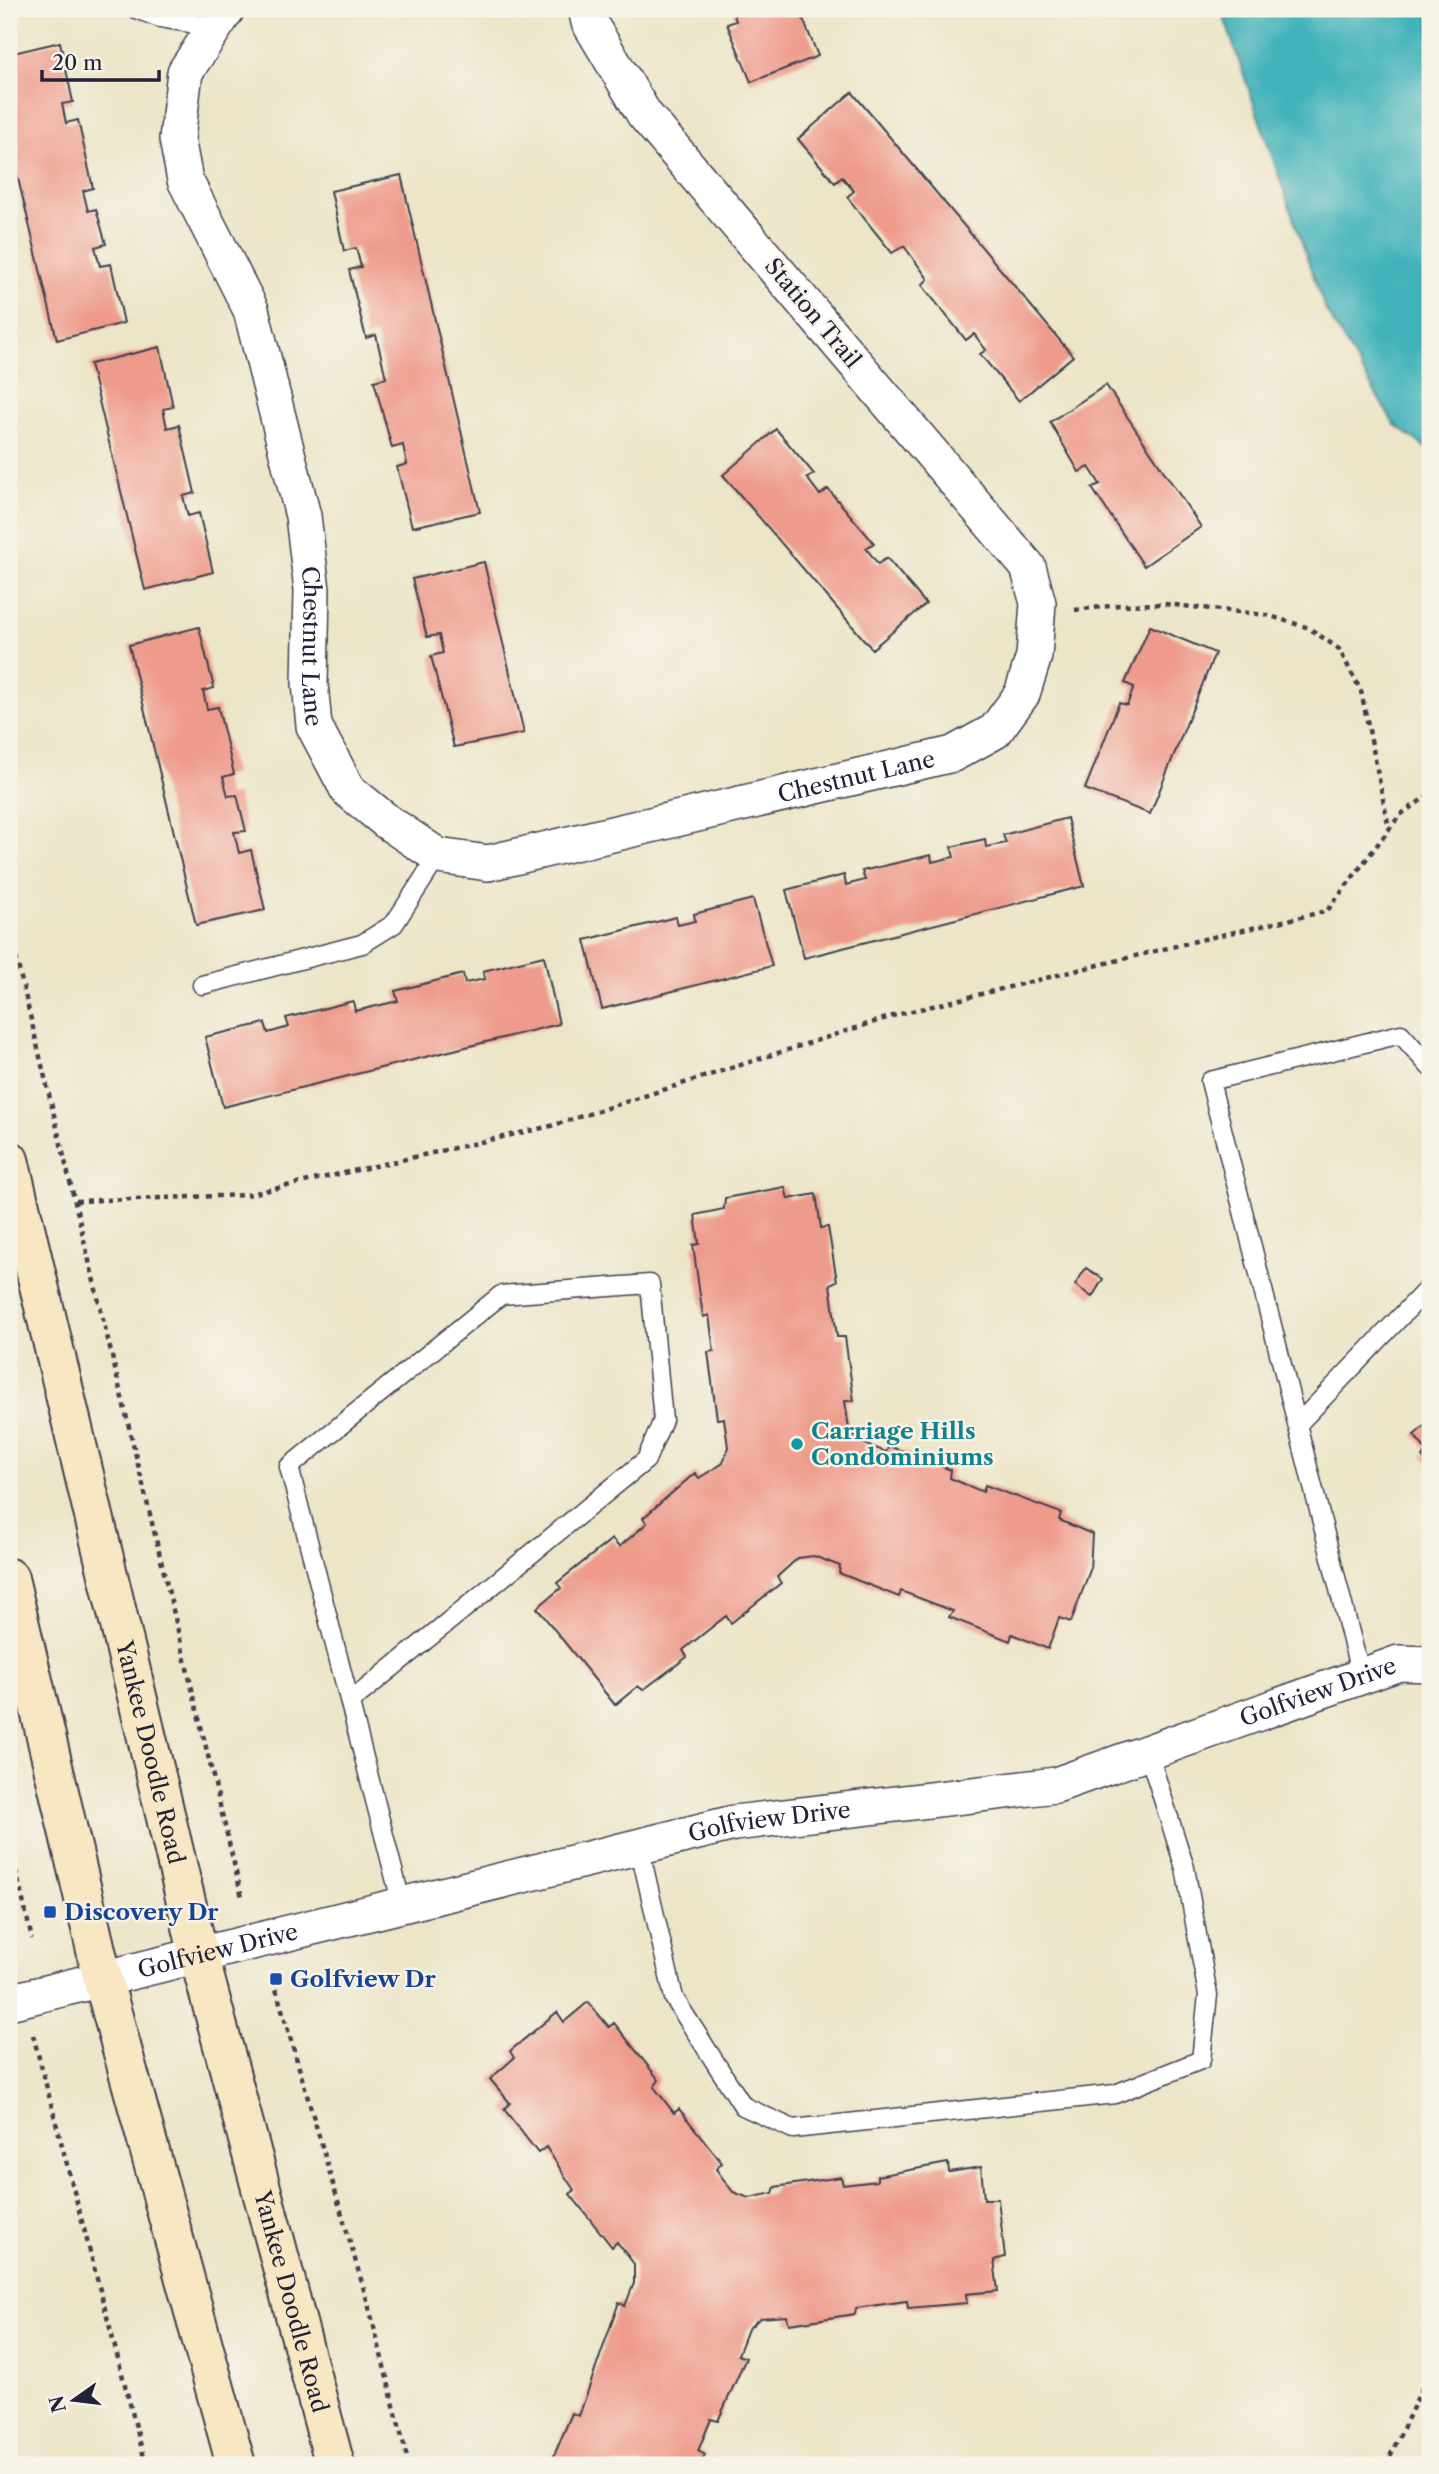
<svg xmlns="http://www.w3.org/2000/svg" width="1439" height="2474" font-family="'Libre Caslon Text',serif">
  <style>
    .built { fill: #f7cfd3 }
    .water { fill: #43b3ba; stroke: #326a7a; stroke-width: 2 }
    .building { fill: #ee9b8b }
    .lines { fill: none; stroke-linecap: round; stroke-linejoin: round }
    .lane-casing { stroke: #403f50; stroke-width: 21 }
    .street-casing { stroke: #403f50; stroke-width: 38 }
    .secondary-casing { stroke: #403f50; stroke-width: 42 }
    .path { stroke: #403f50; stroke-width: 4.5; stroke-dasharray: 5 5; stroke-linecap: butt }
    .lane { stroke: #fff; stroke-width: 18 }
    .street { stroke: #fff; stroke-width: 35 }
    .secondary { stroke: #f9e7c3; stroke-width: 38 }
    .culture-dot { fill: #0f9aa8; stroke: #f7f3e8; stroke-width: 2.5 }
    .transit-dot { fill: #1a4fb4; stroke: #f7f3e8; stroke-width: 2.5 }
    .labels { text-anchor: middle; stroke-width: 5; stroke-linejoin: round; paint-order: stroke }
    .street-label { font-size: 23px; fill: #22223b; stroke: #f7f3e8 }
    .culture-label { font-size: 23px; font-weight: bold; fill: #0d838f; stroke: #f7f3e8; text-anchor: start }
    .transit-label { font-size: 23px; font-weight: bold; fill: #164399; stroke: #f7f3e8; text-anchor: start }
  </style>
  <rect width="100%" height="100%" fill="#f7f3e8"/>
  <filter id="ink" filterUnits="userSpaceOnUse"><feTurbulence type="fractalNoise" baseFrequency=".0143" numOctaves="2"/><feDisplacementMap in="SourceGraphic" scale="14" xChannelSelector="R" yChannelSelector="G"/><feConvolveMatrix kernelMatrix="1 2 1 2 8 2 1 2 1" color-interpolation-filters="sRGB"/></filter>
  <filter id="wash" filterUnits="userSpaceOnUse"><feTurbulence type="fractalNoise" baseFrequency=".00686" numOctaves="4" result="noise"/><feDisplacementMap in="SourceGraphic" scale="28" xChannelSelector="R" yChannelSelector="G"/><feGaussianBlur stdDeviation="1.57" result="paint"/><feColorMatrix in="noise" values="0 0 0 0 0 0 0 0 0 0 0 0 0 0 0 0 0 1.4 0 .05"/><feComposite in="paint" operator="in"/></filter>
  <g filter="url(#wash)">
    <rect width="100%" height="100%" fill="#ece5c8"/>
    <path class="built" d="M9 1883 21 1934 9 1937Z"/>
    <path class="water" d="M1221 9H1430V451L1394 424 1325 309Z"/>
    <g id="blocks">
      <path class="building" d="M732 9H799L818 56 751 82 727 24 736 21Z
        M60 42 73 102 62 104 66 123 78 120 93 188 83 191 88 211 96 209 106 244 95 247 100 266 111 264 124 323 57 340 9 141V54Z
        M852 92 1073 356 1019 401 980 354 986 350 974 334 966 340 922 285 928 279 904 246 892 253 847 197 854 191 842 177 835 183 798 139Z
        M401 175 480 512 412 527 397 467 407 464 403 445 392 448 374 381 386 378 376 335 366 338 349 270 361 267 356 248 344 251 331 191Z
        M160 347 173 407 163 409 167 428 179 425 195 493 183 496 188 516 199 513 213 572 145 590 90 364Z
        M1106 385 1201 527 1144 566 1092 488 1100 484 1089 467 1079 472 1050 422Z
        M776 429 814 474 807 478 820 495 828 489 874 543 866 548 878 564 887 558 926 604 872 649 723 475Z
        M484 562 524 733 454 747 431 656 443 653 439 635 427 637 412 579Z
        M1150 626 1215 653 1150 814 1085 789 1119 703 1127 705 1134 687 1125 683Z
        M199 627 214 688 203 691 207 709 218 707 234 774 223 777 228 796 237 795 246 831 234 832 239 853 251 850 265 910 196 925 129 645Z
        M1067 818 1084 886 804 958 786 890 844 875 846 885 865 880 862 871 931 855 932 862 954 857 951 847 985 839 986 847 1006 843 1003 835Z
        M753 899 772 966 602 1009 585 940 676 917 678 925 695 921 694 914Z
        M544 956 559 1024 223 1107 205 1037 265 1023 268 1033 289 1027 286 1018 353 1001 355 1011 398 1001 395 991 463 974 465 983 485 979 483 971Z
        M785 1187 788 1199 816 1194 821 1228 828 1227 837 1281 830 1284 837 1337H845L854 1401H845L849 1429 862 1443 886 1452 889 1446 951 1470 950 1478 983 1492 985 1485 1061 1513 1059 1520 1092 1534 1090 1570 1071 1622 1059 1618 1048 1649 1012 1634 1010 1641 949 1617 953 1611 901 1591 899 1597 839 1573 840 1566 814 1556 798 1558 777 1577 781 1583 731 1623 726 1616 683 1650 687 1657 643 1690 638 1686 615 1705 537 1608 561 1588 557 1583 612 1539 619 1547 647 1523 643 1518 695 1473 699 1478 723 1463 728 1447 724 1418 717 1419 708 1352 714 1351 709 1315 703 1317 693 1245 699 1244 695 1215 724 1209 725 1198Z
        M1086 1268 1103 1279 1092 1297 1075 1285Z
        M1430 1421V1465L1422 1457 1427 1451 1414 1435Z
        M588 2002 609 2027 614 2023 659 2080 654 2087 674 2113 679 2109 722 2163 716 2169 733 2192 749 2198 773 2193 775 2187 841 2177 843 2185 877 2181V2176L948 2163 949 2172 981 2167 984 2199H998L1005 2257 994 2260 998 2291 966 2294 967 2303 908 2308 907 2301 856 2308 855 2314 789 2324 787 2316 760 2318 748 2329 738 2355 746 2358 718 2421 711 2419 698 2451 705 2455 700 2465H550L572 2413 579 2416 619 2302 625 2306 634 2283V2264L617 2242 612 2247 570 2194 574 2190 546 2147 538 2153 504 2109 510 2103 490 2079 514 2058 510 2051 557 2012 564 2022Z"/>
    </g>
  </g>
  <g filter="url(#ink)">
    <use href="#blocks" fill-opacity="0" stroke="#403f50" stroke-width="2"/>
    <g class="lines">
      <defs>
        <path id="lane" d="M136 9 160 18 212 27
          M202 985 362 944 394 924 438 856
          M1297 1425 1430 1286
          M1361 1676 1210 1081 1401 1034 1430 1067
          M350 1702 646 1460 663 1420 650 1284 501 1295 289 1467 402 1905
          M639 1846 674 1998 743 2106 793 2129 1115 2094 1201 2060 1208 1995 1185 1868 1148 1752"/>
        <g id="street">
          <path id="s1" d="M227 9 185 72 177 139 185 180 251 310 303 516 312 590 310 683 314 726 348 790 386 821 438 856 488 863 953 754 995 731 1022 694 1034 656 1038 603 1028 567 644 114 589 22 586 9"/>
          <path id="s2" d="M9 2002 734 1823 1056 1785 1399 1663 1430 1664"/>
        </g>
        <g id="secondary">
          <path id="s3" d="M9 1160 199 1956 335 2465"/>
          <path d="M9 1578 103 1980 236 2465"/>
        </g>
      </defs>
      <use href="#lane" class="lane-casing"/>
      <use href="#street" class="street-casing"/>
      <use href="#secondary" class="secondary-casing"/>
      <path class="path" d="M1075 610 1119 605 1165 604 1267 615 1309 628 1339 649 1361 691 1389 828
        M9 928 242 1897
        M76 1201 247 1195 551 1126 896 1015 1204 939 1327 911 1400 815 1430 794
        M9 1841 32 1939
        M276 1989 369 2307 409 2465
        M33 2035 146 2465
        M1386 2465 1430 2371"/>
      <use href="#lane" class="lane"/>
      <use href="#street" class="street"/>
      <use href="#secondary" class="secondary"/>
    </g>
  </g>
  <circle class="culture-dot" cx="797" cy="1444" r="7"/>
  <g class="transit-dot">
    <rect x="43" y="1905" width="14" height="14" rx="3.5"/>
    <rect x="269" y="1972" width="14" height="14" rx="3.5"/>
  </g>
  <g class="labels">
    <g class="street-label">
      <text transform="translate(813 313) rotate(50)" y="8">Station Trail</text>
      <text dy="8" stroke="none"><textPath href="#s1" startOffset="674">Chestnut Lane</textPath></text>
      <text dy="8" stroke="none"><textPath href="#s1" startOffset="1367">Chestnut Lane</textPath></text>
      <text dy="8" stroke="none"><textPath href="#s2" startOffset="1349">Golfview Drive</textPath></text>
      <text dy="8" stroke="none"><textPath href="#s3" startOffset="609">Yankee Doodle Road</textPath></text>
      <text dy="8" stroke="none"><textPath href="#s2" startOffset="782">Golfview Drive</textPath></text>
      <text dy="8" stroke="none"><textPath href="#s2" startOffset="215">Golfview Drive</textPath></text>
      <text dy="8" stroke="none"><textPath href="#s3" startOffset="1176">Yankee Doodle Road</textPath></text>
    </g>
    <g class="culture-label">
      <text x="811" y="1439">Carriage Hills<tspan x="811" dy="26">Condominiums</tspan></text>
    </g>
    <g class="transit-label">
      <text x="64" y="1920">Discovery Dr</text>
      <text x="290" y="1987">Golfview Dr</text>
    </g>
  </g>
  <rect width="1439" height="2474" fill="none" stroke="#f7f3e8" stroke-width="35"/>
  <g transform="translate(74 2400) rotate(256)" stroke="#f7f3e8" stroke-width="5" paint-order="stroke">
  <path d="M0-5L12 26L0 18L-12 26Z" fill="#22223b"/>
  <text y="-10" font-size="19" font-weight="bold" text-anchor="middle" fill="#22223b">N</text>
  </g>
  <path d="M42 70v10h117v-10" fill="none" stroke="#22223b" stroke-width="3.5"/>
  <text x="52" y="70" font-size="21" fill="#22223b" stroke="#f7f3e8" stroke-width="5" paint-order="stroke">20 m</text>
</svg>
